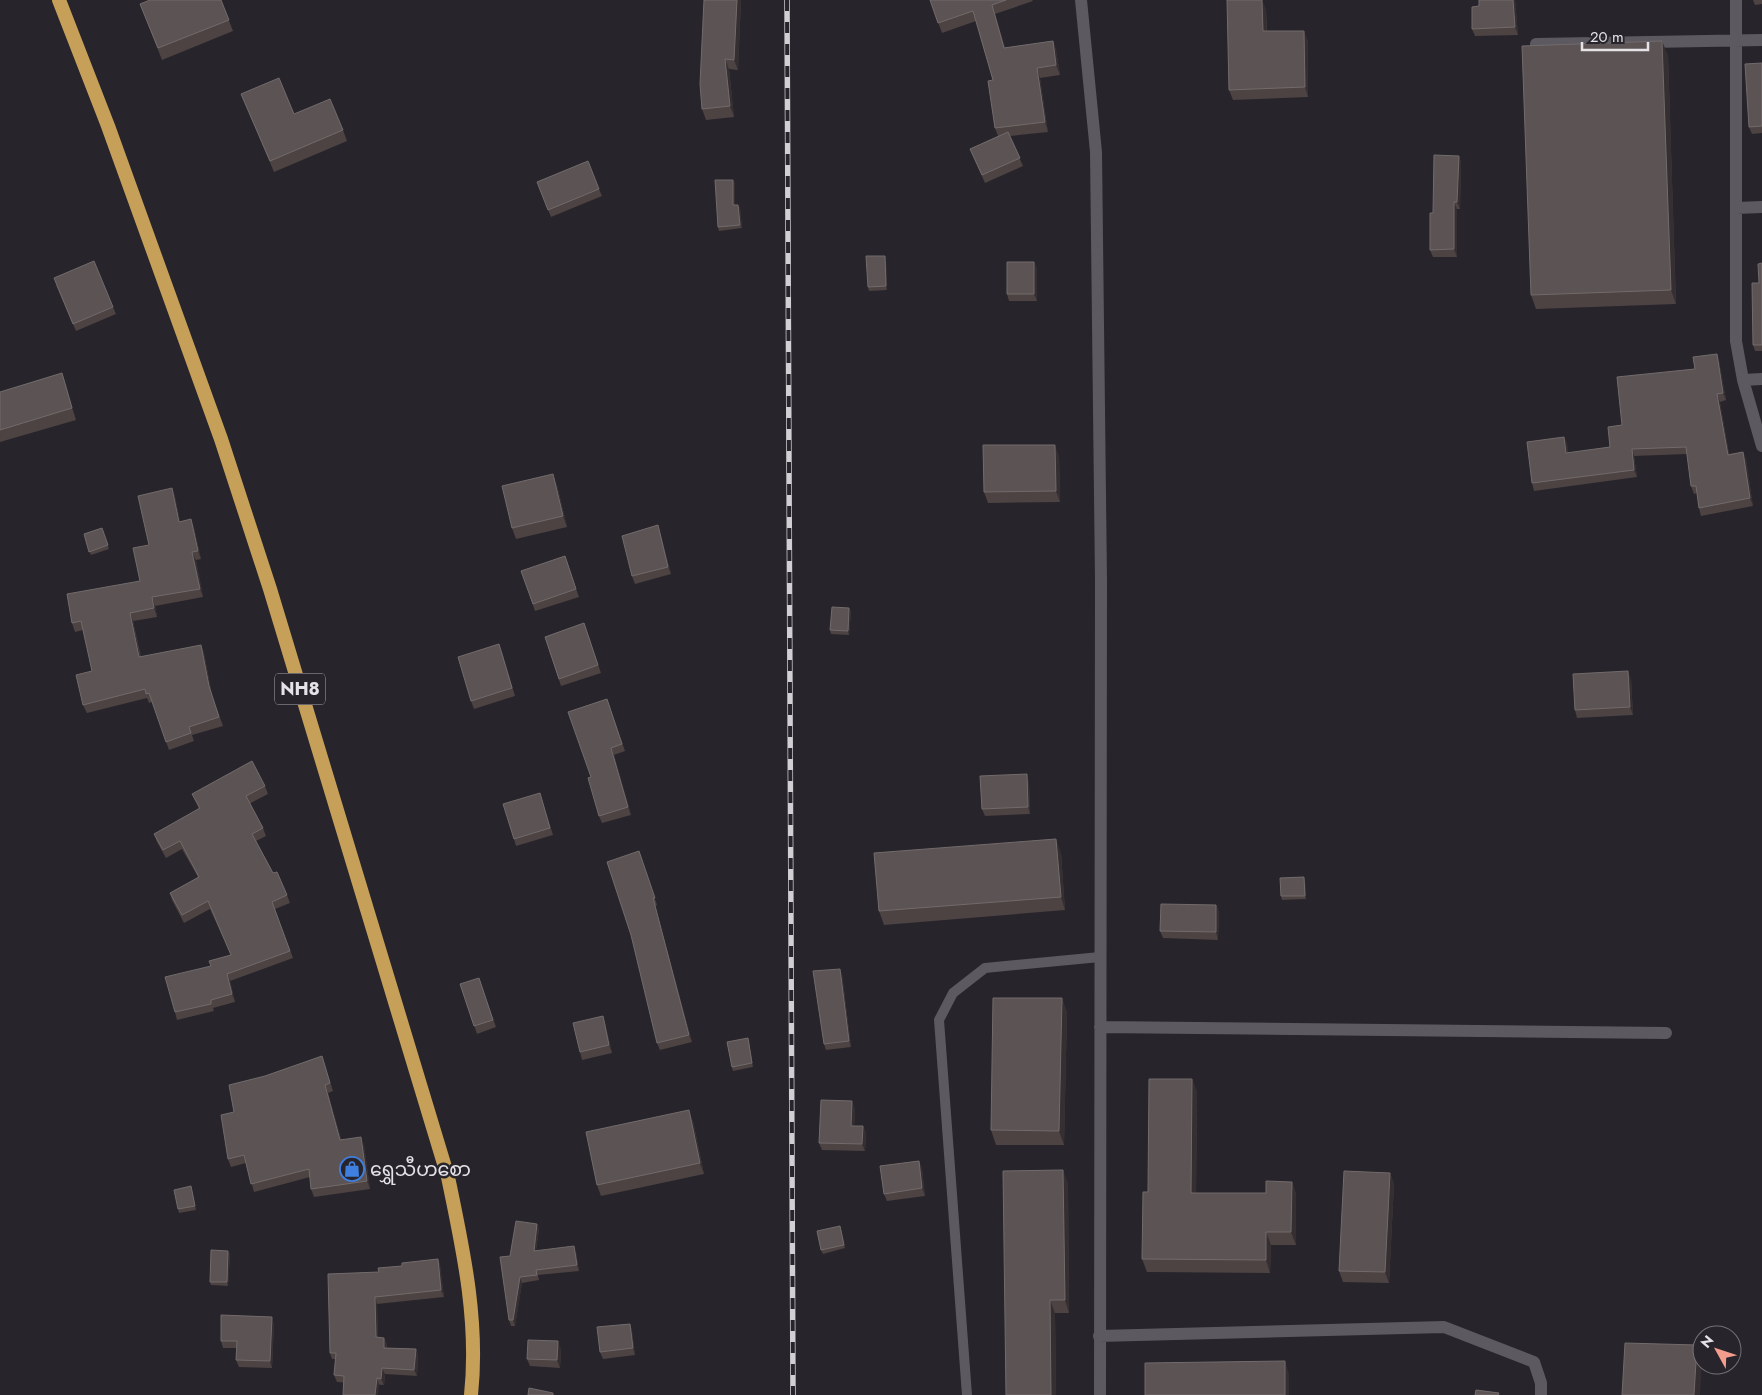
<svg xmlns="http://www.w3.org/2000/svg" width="1762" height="1395" font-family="Jost,'Noto Sans Myanmar',sans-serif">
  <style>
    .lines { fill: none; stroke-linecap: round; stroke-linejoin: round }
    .service { stroke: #5c5961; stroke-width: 10 }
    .minor { stroke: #5c5961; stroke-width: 12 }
    .trunk { stroke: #c6a058; stroke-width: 14 }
    .rail-casing { stroke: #d1cfd3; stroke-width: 5.5 }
    .rail { stroke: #27242b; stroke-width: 4; stroke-dasharray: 11; stroke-linecap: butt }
    .wall { fill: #4c4342 }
    .shaded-wall { fill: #362f32 }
    .building { fill: #5c5454; stroke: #726b6b }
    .labels { text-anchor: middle; stroke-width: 5; stroke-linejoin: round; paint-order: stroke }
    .shield { fill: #27242b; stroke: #acaaaf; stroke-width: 1 }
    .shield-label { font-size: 18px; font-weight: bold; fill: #e5e3e7 }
    .poi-label { font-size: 19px; fill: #e5e3e7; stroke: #27242b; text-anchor: start }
  </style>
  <rect width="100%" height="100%" fill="#27242b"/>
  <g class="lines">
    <path class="service" d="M967 1395 939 1020 953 993 985 968 1100 957"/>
    <path class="minor" d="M1081 0 1096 152 1101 581 1100 1395
      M1736 0V341L1743 380 1762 446
      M1536 44 1762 40
      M1736 208 1762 207
      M1743 380 1762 379
      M1100 1027 1666 1033
      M1099 1336 1444 1327 1534 1362 1541 1383V1395"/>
    <path class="trunk" d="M59 0 108 126 221 439 270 589 448 1177C463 1249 479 1321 471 1395"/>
    <defs>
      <path id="rail" d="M787 0 793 1395"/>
    </defs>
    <use href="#rail" class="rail-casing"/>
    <use href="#rail" class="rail"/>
  </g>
  <path class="wall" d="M221 0 233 31 162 60 140 4Z
    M704 0H741L738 70 729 69 734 117 706 120 702 109Z
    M930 0H1032L1033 1 995 14 1005 48 1053 41 1056 50 1060 75 1040 78 1048 132 1010 136 1023 166 985 183 970 149 998 136 995 128 993 80 976 21 942 33Z
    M1515 0 1518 35 1475 36 1472 29 1479 6Z
    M1753 0H1762V4L1755 5Z
    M1266 9 1267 31 1308 41V97L1233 100 1229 90Z
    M1668 55 1676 304 1536 309 1531 295Z
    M1762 63V133L1752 134 1749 127Z
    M241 94 294 114 343 130 347 141 274 172Z
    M1459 156 1461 163 1460 209H1457V257H1433L1430 250 1433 213Z
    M733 180 735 184V205H738L740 208 742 228 719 231 718 227Z
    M537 182 599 189 602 196 551 217Z
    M885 256 886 260 887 290 869 291 868 287Z
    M1034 262 1037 269V301H1009L1007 294Z
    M1762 263V351H1755L1753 345Z
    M56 285 113 307 116 314 76 331Z
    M1717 354 1719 361 1726 400 1720 402 1729 454 1743 452 1746 459 1753 506 1701 516 1699 508 1697 493 1694 494 1691 486 1687 454 1634 456 1637 477 1534 491 1532 483 1564 437 1567 444 1568 453 1610 447 1622 425 1695 369Z
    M62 373 76 420 0 442V392Z
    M1059 456 1060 502 988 503 984 492Z
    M557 485 567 527 516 539 512 528Z
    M172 488 175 497 180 522 191 519 194 528 201 559 196 560 203 597 155 606 157 617 133 621 141 657 201 645 204 653 212 695 223 726 192 735 194 741 169 750 152 702 149 703 147 698 87 713 83 705 92 671 83 630 75 632 72 623 140 581 149 545Z
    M102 528 109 549 91 555 84 534Z
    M660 532 671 574 635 584 632 576Z
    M565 556 579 597 535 611 521 571Z
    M849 608 851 612 849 635 831 634 830 630Z
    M584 623 601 673 561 686 545 637Z
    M502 652 515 696 474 709 471 701Z
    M1631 679 1633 715 1577 718 1575 710Z
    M607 699 625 751 614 755 631 815 602 823 599 816 591 777Z
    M1029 781 1030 814 985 816 982 809Z
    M265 786 268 794 249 804 263 828 266 836 256 841 273 873 287 895 290 903 275 909 293 958 230 981 235 1002 213 1008 214 1011 177 1020 175 1012 211 966 231 955 210 909 184 923 172 900 170 893 198 877 182 849 166 858 157 842 154 834 199 809 192 794Z
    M542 800 553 835 516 846 514 839Z
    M639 851 657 905 655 906 692 1042 660 1050 657 1043Z
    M1061 853 1065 910 884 925 879 911Z
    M1305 881 1306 899 1282 900 1281 896Z
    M1216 905 1219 912 1218 940 1163 938 1160 931Z
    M842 974 851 1047 826 1050 824 1044Z
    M479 978 496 1027 477 1034 460 984Z
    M1062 998 1067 1013 1064 1145H996L991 1130Z
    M603 1016 605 1023 612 1053 582 1060 580 1052Z
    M749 1042 753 1067 733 1071 732 1067Z
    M322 1056 333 1091 328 1093 341 1139 364 1145 370 1189 314 1197 311 1189 310 1177 254 1192 246 1163 231 1167 228 1159 234 1112 265 1076Z
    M1192 1079 1197 1092 1196 1193H1266L1292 1182 1296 1194V1245H1271L1270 1273 1147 1272 1142 1259 1148 1192Z
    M855 1109 854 1126H863L866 1134 865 1151 822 1150 819 1143Z
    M693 1121 704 1174 601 1196 597 1185Z
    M919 1161 922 1169 925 1196 887 1201 884 1194Z
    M1390 1173 1394 1184 1389 1283 1343 1282 1339 1271Z
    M1068 1183 1069 1313H1055L1056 1395H1006Z
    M192 1190 196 1210 179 1213 178 1209Z
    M537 1224 539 1229 536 1251 576 1252 579 1271 538 1275 539 1280 522 1283 515 1326H511L509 1320 510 1256Z
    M841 1229 845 1248 823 1254 821 1250Z
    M228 1251 230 1255 228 1286 211 1285 210 1282Z
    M438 1259 440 1265 444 1297 377 1304 378 1337 387 1344V1348L416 1349 418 1355 417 1376 385 1374 384 1385 337 1382 334 1375 336 1359H332L330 1353 379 1272 402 1266Z
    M274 1324 272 1368 239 1367 236 1360 237 1348H223L221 1341Z
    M630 1324 632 1331 635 1355 603 1359 600 1352Z
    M561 1349 560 1368 530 1366 527 1359Z"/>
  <path class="shaded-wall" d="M737 0H741L738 70 734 60Z
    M1262 0 1266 9 1267 41 1263 31Z
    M1513 0H1515L1518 35 1515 27Z
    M992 5 995 14 1007 58 1004 48Z
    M1304 31 1308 41V97L1305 87Z
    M1053 41 1056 50 1060 75 1056 65Z
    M1662 41 1668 55 1676 304 1671 290Z
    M725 59 729 69 734 117 730 106Z
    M1037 68 1040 78 1048 132 1045 122Z
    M1459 156 1461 163 1460 209 1457 202Z
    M733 180 735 184V209L733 205Z
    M1454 202 1457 209V257L1454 249Z
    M738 205 740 208 742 228 740 225Z
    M885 256 886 260 887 290 886 286Z
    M1034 262 1037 269V301L1034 294Z
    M1717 354 1719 361 1726 400 1723 393Z
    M62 373 66 384 76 420 72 408Z
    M1717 394 1720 402 1730 462 1728 455Z
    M1564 437 1567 444 1569 461 1566 453Z
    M1055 445 1059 456 1060 502 1056 491Z
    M1632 449 1634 456 1637 477 1634 470Z
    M1743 452 1746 459 1753 506 1750 498Z
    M553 474 557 485 567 527 563 516Z
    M172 488 175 497 182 530 179 522Z
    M191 519 194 528 201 559 198 551Z
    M658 525 660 532 671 574 668 567Z
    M192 552 196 560 203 597 200 589Z
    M152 597 155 606 157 617 154 608Z
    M849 608 851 612 849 635 848 631Z
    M130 613 133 621 142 666 139 657Z
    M201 645 204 653 212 695 223 726 209 686Z
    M1628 671 1631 679 1633 715 1630 707Z
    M611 748 614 755 631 815 628 807Z
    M1027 774 1029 781 1030 814 1028 807Z
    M1056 839 1061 853 1065 910 1061 897Z
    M1304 877 1305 881 1306 899 1305 896Z
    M653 898 655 906 692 1042 689 1035Z
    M1216 905 1219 912 1218 940 1216 932Z
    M840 969 842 974 851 1047 849 1041Z
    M227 974 230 981 235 1002 232 994Z
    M1062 998 1067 1013 1064 1145 1059 1131Z
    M603 1016 605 1023 612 1053 609 1045Z
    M748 1038 749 1042 753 1067 752 1063Z
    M1192 1079 1197 1092 1196 1205 1191 1193Z
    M325 1085 328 1093 343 1147 340 1140Z
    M852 1101 855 1109 854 1133 851 1126Z
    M689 1110 693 1121 704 1174 700 1163Z
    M863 1126 866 1134 865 1151 862 1144Z
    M361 1137 364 1145 370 1189 367 1181Z
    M919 1161 922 1169 925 1196 922 1188Z
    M1063 1170 1068 1183 1069 1313 1065 1300Z
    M1390 1173 1394 1184 1389 1283 1385 1272Z
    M1292 1182 1296 1194V1245L1291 1232Z
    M537 1224 539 1229 535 1256 534 1251Z
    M1266 1232 1271 1245 1270 1273 1266 1260Z
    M574 1246 576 1252 579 1271 577 1265Z
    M228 1251 230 1255 228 1286 227 1282Z
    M438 1259 440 1265 444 1297 441 1290Z
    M520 1277 522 1283 515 1326 513 1320Z
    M375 1297 377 1304 378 1343 376 1337Z
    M1050 1300 1055 1313 1056 1395H1051Z
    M272 1317 274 1324 272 1368 270 1361Z
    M630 1324 632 1331 635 1355 633 1348Z
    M384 1338 387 1344 386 1354 384 1348Z
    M558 1341 561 1349 560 1368 557 1360Z
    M1697 1345 1702 1360 1700 1395H1694Z
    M416 1349 418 1355 417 1376 414 1370Z
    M1285 1361 1289 1374V1395H1285Z
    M382 1368 385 1374 384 1385 381 1379Z
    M377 1378 379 1385 378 1395H375Z"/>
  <path class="building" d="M150 0H221L229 20 158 48 140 4Z
    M704 0H737L734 60 725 59 730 106 702 109 700 84Z
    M930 0H1006L992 5 1004 48 1053 41 1056 65 1037 68 1045 122 995 128 988 81 993 80 973 11 938 23Z
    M1227 0H1262L1263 31H1304L1305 87 1229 90Z
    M1479 0H1513L1515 27 1472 29V7L1479 6Z
    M1662 41 1671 290 1531 295 1522 46Z
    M1762 63V126L1749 127 1745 64Z
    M279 78 294 114 330 99 343 130 270 161 241 94Z
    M1008 132 1020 158 982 175 970 149Z
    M1434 155 1459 156 1457 202H1454V249L1430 250V213H1433Z
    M588 161 599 189 548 210 537 182Z
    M715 180H733V205H738L740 225 718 227Z
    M866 256H885L886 286 868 287Z
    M94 261 113 307 73 324 54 278Z
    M1007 262H1034V294H1007Z
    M1762 263V345H1753L1752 283H1759L1758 264Z
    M1717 354 1723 393 1717 394 1728 455 1743 452 1750 498 1699 508 1696 486H1691L1686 447 1632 449 1634 470 1532 483 1527 442 1564 437 1566 453 1610 447 1608 427 1622 425 1617 377 1695 369 1693 357Z
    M62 373 72 408 0 430V392Z
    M983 445H1055L1056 491 984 492Z
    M553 474 563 516 512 528 502 486Z
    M172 488 179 522 191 519 198 551 192 552 200 589 152 597 154 608 130 613 139 657 201 645 209 686 219 717 189 727 191 733 166 742 149 693 146 694 145 689 83 705 76 675 92 671 81 621 72 623 67 594 140 581 133 548 149 545 138 496Z
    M658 525 668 567 632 576 622 536Z
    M102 528 108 545 89 552 84 534Z
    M565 556 576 589 533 604 521 571Z
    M832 607 849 608 848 631 830 630Z
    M584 623 598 665 559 679 545 637Z
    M499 644 512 688 471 701 458 657Z
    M1628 671 1630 707 1575 710 1573 674Z
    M607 699 622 744 611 748 628 807 599 816 588 778 591 777 568 712Z
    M252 761 265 786 246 796 263 828 252 834 273 873 277 872 287 895 272 902 290 951 227 974 232 994 211 1000V1004L175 1012 165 977 211 966 209 961 231 955 208 901 182 915 170 893 199 877 180 841 163 850 154 834 200 808 192 794Z
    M1027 774 1028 807 982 809 980 776Z
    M540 793 550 828 514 839 503 804Z
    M1056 839 1061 897 879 911 874 853Z
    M639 851 655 898H653L689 1035 657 1043 631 935 607 862Z
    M1304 877 1305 896H1281L1280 878Z
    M1161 904 1216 905V932L1160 931Z
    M840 969 849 1041 824 1044 813 971Z
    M479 978 493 1020 474 1026 460 984Z
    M993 998H1062L1059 1131 991 1130Z
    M603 1016 609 1045 580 1052 573 1023Z
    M748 1038 752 1063 732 1067 727 1042Z
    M322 1056 330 1083 325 1085 340 1140 361 1137 367 1181 311 1189 309 1169 251 1184 244 1155 228 1159 221 1115 234 1112 229 1085 265 1076Z
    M1149 1079H1192L1191 1193H1266V1181L1292 1182 1291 1232H1266V1260L1142 1259 1143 1192H1148Z
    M821 1100 852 1101 851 1126H863L862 1144 819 1143Z
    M689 1110 700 1163 597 1185 586 1132Z
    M919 1161 922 1188 884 1194 880 1166Z
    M1063 1170 1065 1300H1050L1051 1395H1006L1003 1171Z
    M1344 1171 1390 1173 1385 1272 1339 1271Z
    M191 1186 195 1206 178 1209 174 1190Z
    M516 1221 537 1224 534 1251 574 1246 577 1265 536 1270 537 1275 520 1277 513 1320H509L500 1257 510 1256Z
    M840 1226 844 1245 821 1250 817 1231Z
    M211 1250 228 1251 227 1282H210Z
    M438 1259 441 1290 375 1297 376 1337 384 1338V1348L416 1349 414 1370 382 1368 381 1379 377 1378 375 1395H343L344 1376 334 1375 336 1353H330L328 1274 379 1272 378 1268 402 1266V1263Z
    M221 1315 272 1317 270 1361 236 1360 237 1341H221Z
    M630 1324 633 1348 600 1352 597 1327Z
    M528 1340 558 1341 557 1360 527 1359Z
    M1625 1343 1697 1345 1694 1395H1622Z
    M1285 1361V1395H1145V1363Z
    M529 1388 553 1393V1395H528Z
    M1476 1390 1499 1393 1498 1395H1475Z"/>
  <defs>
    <symbol id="shop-ring" viewBox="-11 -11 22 22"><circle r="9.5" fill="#27242b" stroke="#3f7fe0" stroke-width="1.5"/><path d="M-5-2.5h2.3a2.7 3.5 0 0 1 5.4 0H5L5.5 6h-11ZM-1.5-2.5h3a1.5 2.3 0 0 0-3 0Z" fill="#3f7fe0"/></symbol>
  </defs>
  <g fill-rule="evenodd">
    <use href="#shop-ring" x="338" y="1155" width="28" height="28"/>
  </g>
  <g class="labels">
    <rect class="shield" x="275" y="673.5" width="50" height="31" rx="4"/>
    <g class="shield-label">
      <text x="300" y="695">NH8</text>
    </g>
    <g class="poi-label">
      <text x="370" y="1176">ရွှေသီဟစော</text>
    </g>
  </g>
  <g transform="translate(1717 1350) rotate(310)"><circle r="24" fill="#27242b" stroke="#737076"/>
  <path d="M0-4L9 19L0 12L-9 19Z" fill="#f49d8c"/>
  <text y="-8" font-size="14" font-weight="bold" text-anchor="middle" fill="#e5e3e7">N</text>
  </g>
  <path d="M1582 42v8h66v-8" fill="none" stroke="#e5e3e7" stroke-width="2.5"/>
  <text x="1590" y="42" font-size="15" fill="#e5e3e7" stroke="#27242b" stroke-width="4" paint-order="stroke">20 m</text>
</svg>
